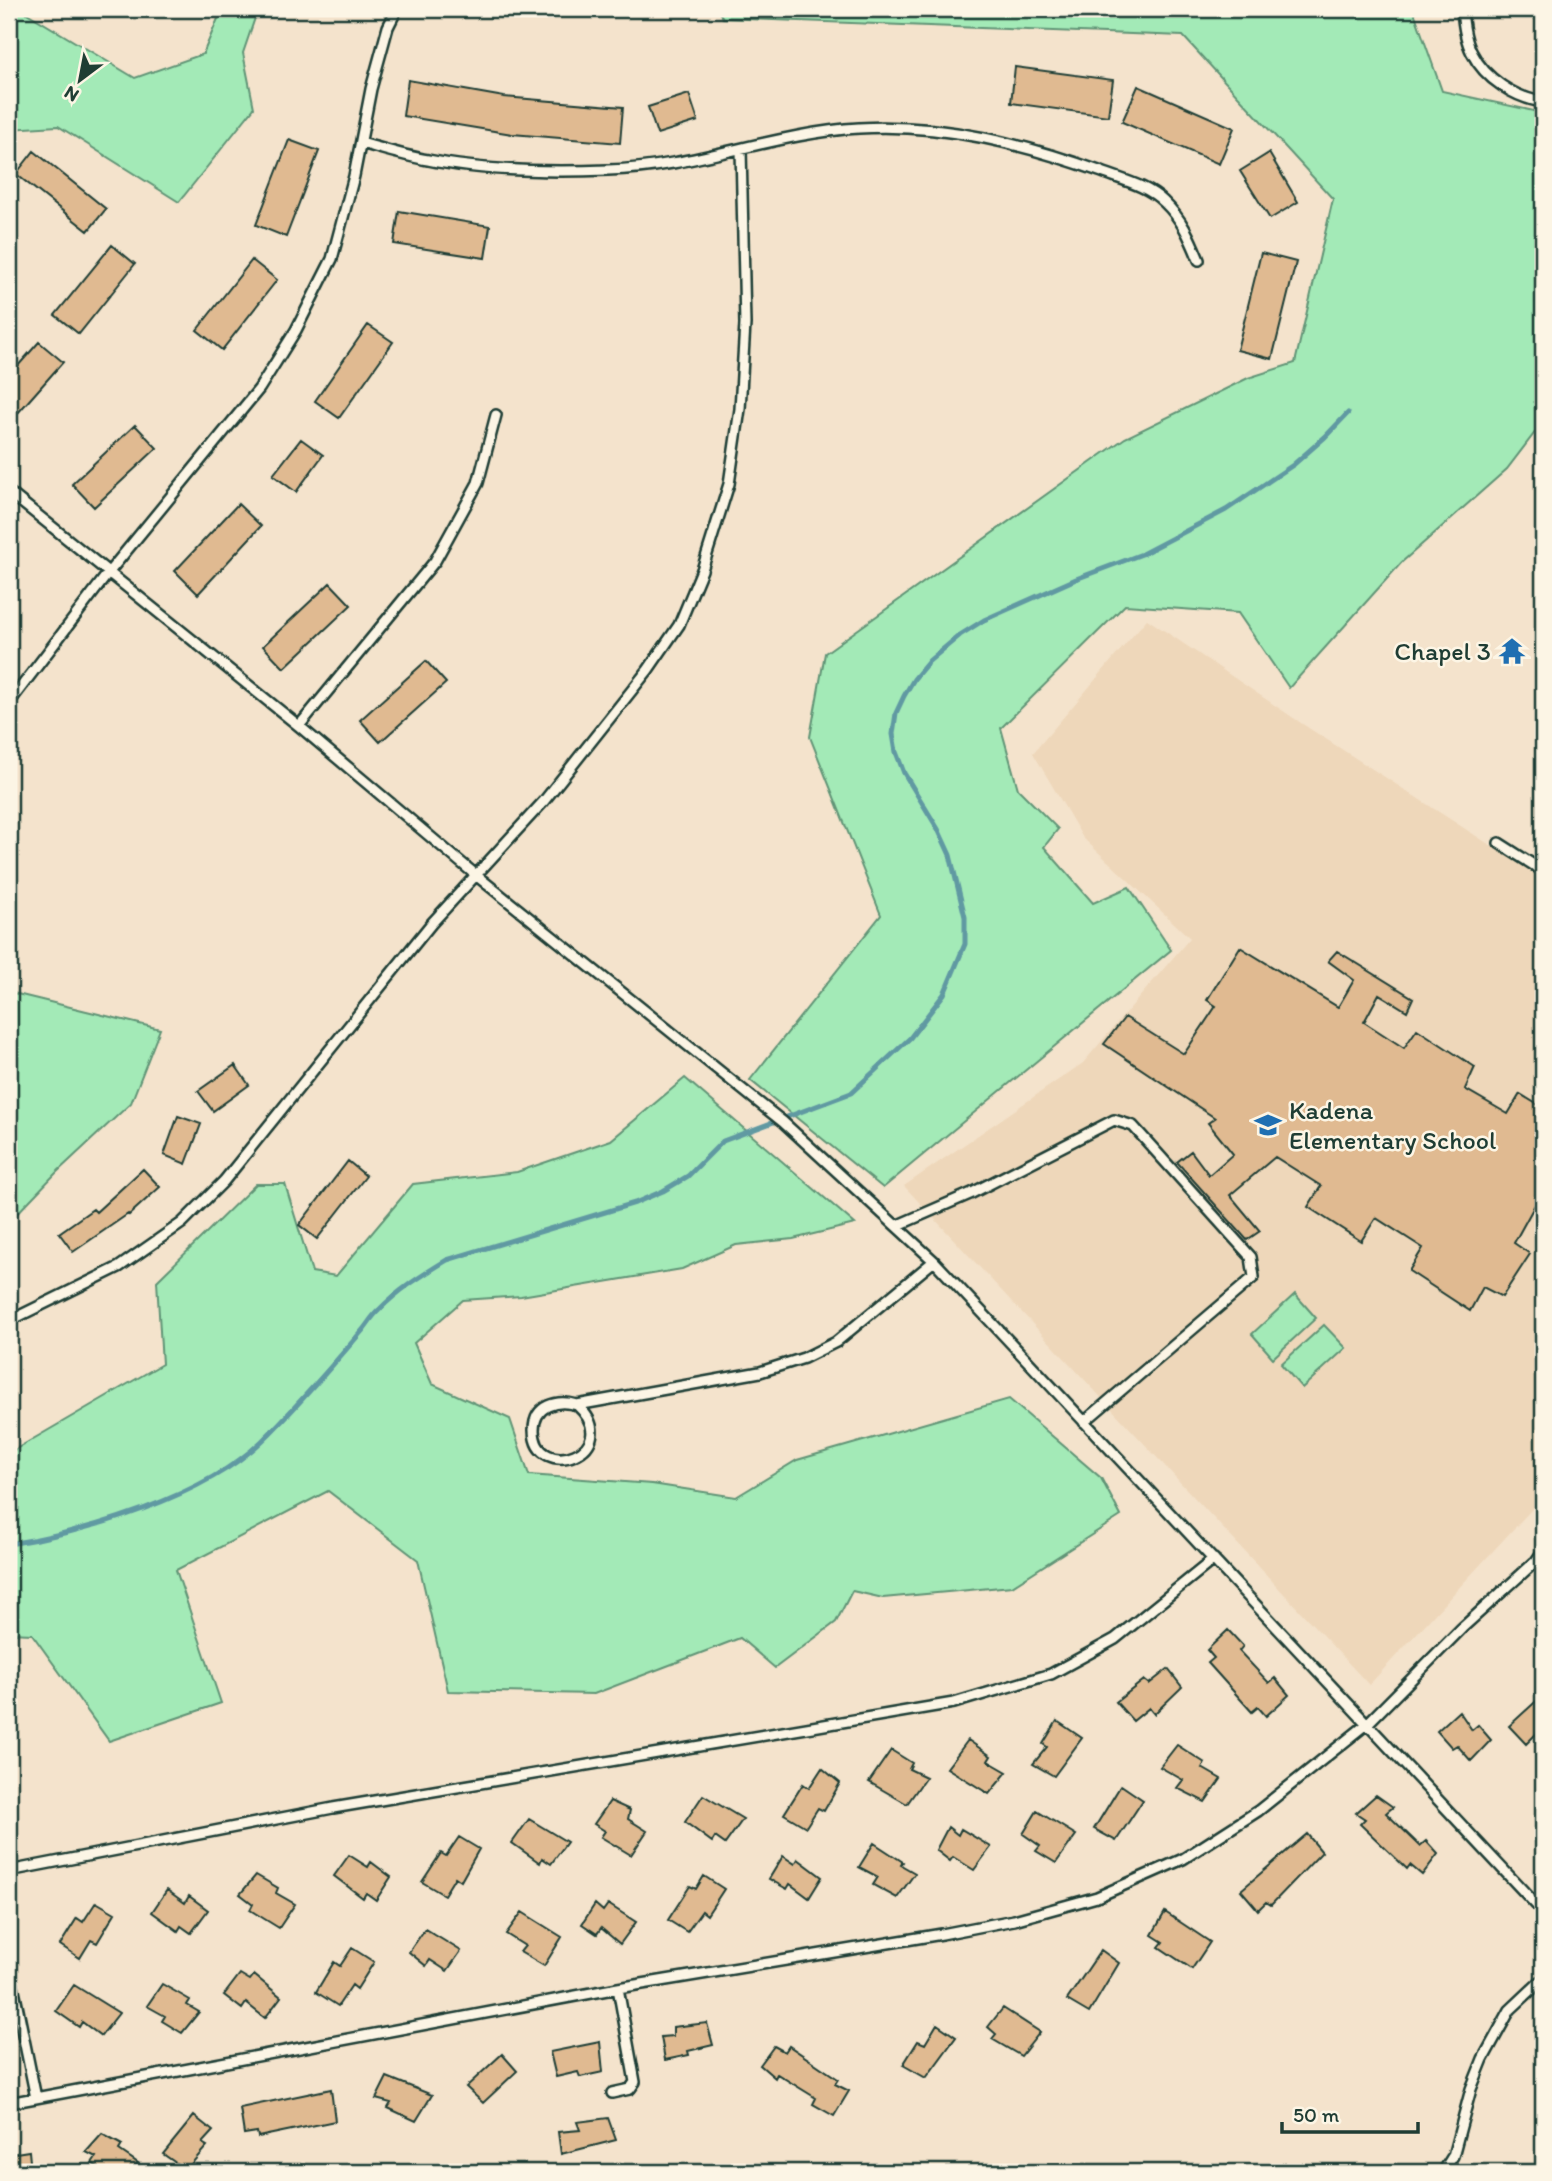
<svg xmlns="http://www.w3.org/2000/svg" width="1552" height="2181" font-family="Itim,sans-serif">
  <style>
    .built { fill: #eed7ba }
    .green { fill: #a3eab7; stroke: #619476; stroke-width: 2 }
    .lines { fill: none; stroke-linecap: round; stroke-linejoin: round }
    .stream { stroke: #6099a2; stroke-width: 5 }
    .building { fill: #e0ba91; stroke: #1f3d34; stroke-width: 2 }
    .service-casing { stroke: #1f3d34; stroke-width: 14 }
    .service { stroke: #fcf5e5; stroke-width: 9 }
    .labels { text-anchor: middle; stroke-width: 5; stroke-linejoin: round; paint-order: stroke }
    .poi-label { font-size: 26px; fill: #1f3d34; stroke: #fcf5e5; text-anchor: end }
  </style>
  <rect width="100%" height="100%" fill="#f4e3cc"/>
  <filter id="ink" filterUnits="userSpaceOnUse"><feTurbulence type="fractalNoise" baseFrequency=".0143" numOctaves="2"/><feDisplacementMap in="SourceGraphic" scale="14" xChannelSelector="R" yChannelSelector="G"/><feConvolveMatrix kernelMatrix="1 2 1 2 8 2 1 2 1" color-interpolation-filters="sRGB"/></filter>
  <g filter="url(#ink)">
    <path class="built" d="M1147 619 1304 725 1543 879V1497L1369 1685 904 1186 1083 1063 1190 938 1083 838 1033 753Z"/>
    <path class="green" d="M9 9H20L135 78 203 54 222 9H258L243 53 254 108 179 202 58 126 9 129Z
      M717 9H1413L1442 91 1543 113V422L1507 469 1402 562 1289 688 1238 613 1125 605 1001 728 1018 789 1058 829 1044 847 1093 903 1129 887 1171 950 883 1188 750 1080 881 915 810 737 825 653 1125 438 1248 378 1295 363 1333 199 1183 36 723 18Z
      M9 992 160 1029 131 1103 56 1173 9 1222Z
      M685 1078 855 1224 793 1239 736 1245 682 1269 521 1296 463 1300 414 1343 432 1384 510 1419 529 1475 652 1484 736 1497 797 1460 1009 1399 1101 1478 1121 1516 1012 1586 883 1598 852 1591 836 1622 775 1668 740 1638 594 1694 448 1691 418 1560 328 1491 176 1570 221 1703 109 1741 32 1634 9 1633V1453L162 1364 157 1281 256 1184H285L312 1272 336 1276 413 1184 517 1172 611 1140Z
      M1295 1294 1316 1318 1273 1358 1252 1334Z
      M1324 1325 1346 1348 1302 1388 1281 1364Z"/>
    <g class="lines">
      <path class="stream" d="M9 1544C87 1532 204 1497 262 1441 297 1407 330 1368 362 1331 368 1324 372 1316 379 1310 398 1290 424 1274 447 1260L635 1203 663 1191 688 1176 723 1141 851 1093 910 1038 944 994 965 944V917L950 855 938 829 904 773 896 752 893 734 896 713 904 696 914 679 929 661 960 635 984 620 1076 579 1142 554 1226 510 1293 465 1325 437 1348 413"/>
    </g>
    <path class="building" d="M1015 67 1113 80 1108 116 1011 103Z
      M408 80 504 97 623 107 620 143 512 134 403 116Z
      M1138 86 1234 128 1219 164 1122 122Z
      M689 94 698 121 657 134 648 107Z
      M289 140 319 151 286 237 256 225Z
      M34 151 106 209 88 231 16 174Z
      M1269 153 1298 202 1270 219 1240 171Z
      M399 211 490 226 485 258 394 244Z
      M112 245 135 264 79 334 55 315Z
      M1261 253 1296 262 1272 359 1237 350Z
      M252 260 277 280 222 350 197 330Z
      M368 325 393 342 339 418 315 401Z
      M39 342 63 362 9 423V376Z
      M135 425 157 448 94 507 72 484Z
      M301 439 323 455 296 492 273 475Z
      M238 504 261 526 198 594 175 571Z
      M330 583 351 605 284 668 263 646Z
      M426 661 446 683 380 742 360 720Z
      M1240 947 1338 1007 1354 980 1328 961 1337 951 1413 998 1407 1011 1379 994 1364 1022 1404 1048 1417 1029 1475 1067 1465 1089 1508 1114 1520 1094 1543 1108V1190L1514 1243 1530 1254 1502 1297 1483 1287 1470 1311 1409 1271 1423 1248 1376 1218 1361 1241 1308 1207 1321 1186 1275 1157 1230 1195 1260 1231 1247 1240 1177 1162 1191 1151 1209 1175 1233 1154 1208 1123 1215 1118 1104 1044 1125 1017 1184 1054 1216 1006 1207 1000Z
      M235 1065 249 1085 213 1111 198 1091Z
      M178 1116 201 1124 186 1164 164 1155Z
      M348 1161 366 1176 317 1239 299 1225Z
      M143 1169 160 1187 129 1215 128 1214 73 1252 59 1233 93 1209 96 1212Z
      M1228 1630 1243 1646 1239 1651 1269 1683 1275 1678 1289 1695 1266 1716 1258 1707 1252 1712 1208 1663 1214 1658 1207 1650Z
      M1168 1669 1182 1687 1154 1714 1149 1708 1133 1721 1116 1702 1144 1680 1149 1684Z
      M1543 1695V1727L1526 1744 1509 1726Z
      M1459 1711 1472 1730 1478 1725 1491 1740 1471 1761 1457 1745 1452 1748 1437 1731Z
      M1057 1721 1082 1738 1054 1776 1033 1764 1047 1747 1043 1744Z
      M968 1740 991 1756 988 1761 1007 1772 989 1794 947 1768Z
      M1177 1745 1205 1763 1202 1768 1221 1779 1205 1802 1177 1788 1183 1780 1160 1767Z
      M891 1750 912 1763 909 1769 926 1777 907 1804 869 1782Z
      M822 1768 840 1783 824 1811 818 1808 806 1827 784 1814 803 1784 809 1788Z
      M1121 1785 1143 1800 1116 1841 1094 1829Z
      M703 1795 743 1819 725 1844 715 1837 712 1842 685 1822Z
      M1376 1795 1393 1807 1386 1813 1420 1846 1426 1841 1438 1854 1422 1875 1410 1865 1407 1869 1360 1824 1365 1819 1356 1813Z
      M610 1801 630 1810 628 1819 647 1831 631 1855 601 1837 605 1831 594 1824Z
      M1037 1811 1076 1835 1056 1863 1036 1851 1040 1846 1023 1834Z
      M529 1819 567 1842 551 1864 542 1858 540 1863 512 1843Z
      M948 1827 958 1835 961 1829 991 1847 974 1870 953 1857 950 1861 936 1850Z
      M1307 1834 1322 1852 1271 1905 1266 1902 1258 1910 1241 1890Z
      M459 1837 479 1849 461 1881 455 1877 444 1895 422 1882 441 1853 446 1856Z
      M874 1843 903 1862 901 1865 915 1873 897 1898 873 1885 878 1877 859 1867Z
      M349 1855 368 1867 371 1862 391 1877 376 1900 366 1893 363 1898 334 1876Z
      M783 1856 795 1864 798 1859 822 1877 809 1898 790 1884 787 1889 769 1879Z
      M256 1875 278 1888 276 1893 295 1904 279 1928 250 1910 253 1904 240 1894Z
      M704 1876 724 1889 707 1915 702 1911 687 1932 668 1920 690 1886 696 1889Z
      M167 1890 185 1903 189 1896 208 1910 191 1933 181 1926 178 1931 152 1912Z
      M96 1902 115 1913 97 1943 91 1940 80 1958 60 1945 77 1918 83 1922Z
      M595 1904 603 1911 608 1904 636 1922 620 1944 601 1928 597 1934 582 1924Z
      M522 1912 562 1937 544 1966 520 1952 525 1946 506 1934Z
      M1165 1912 1210 1942 1192 1969 1159 1947 1163 1942 1152 1935Z
      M425 1929 461 1951 447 1971 430 1960 426 1966 409 1952Z
      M352 1948 374 1962 357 1989 352 1985 338 2006 316 1992 334 1962 340 1966Z
      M1101 1950 1119 1963 1089 2013 1067 2000Z
      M240 1974 250 1980 254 1975 281 1997 265 2018 246 2003 242 2009 224 1995Z
      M162 1984 190 2000 187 2005 199 2012 182 2033 162 2021 165 2016 147 2006Z
      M74 1985 119 2013 101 2036 82 2022 79 2027 56 2011Z
      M1003 2008 1040 2032 1021 2056 992 2039 996 2034 988 2027Z
      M707 2023 713 2045 688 2051 689 2055 665 2060 661 2037 673 2036V2027Z
      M937 2024 956 2037 926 2078 903 2065 918 2041 925 2044Z
      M600 2042 603 2072 580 2077 578 2072 556 2077 550 2052Z
      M774 2046 785 2052 789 2046 838 2079 835 2084 849 2091 834 2116 813 2104 816 2098 777 2074 775 2078 760 2065Z
      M502 2054 517 2071 483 2103 466 2087Z
      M387 2077 432 2095 416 2121 388 2108 391 2103 376 2099Z
      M331 2089 335 2121 258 2137 257 2132 244 2134 240 2108Z
      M194 2116 213 2131 202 2143 207 2146 186 2170 163 2154Z
      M608 2118 616 2140 561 2154 558 2132 580 2130 577 2122Z
      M102 2134 122 2145 119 2150 138 2163 130 2172H105L92 2163 96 2157 86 2152Z
      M29 2151 31 2172H9V2154Z"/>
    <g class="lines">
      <defs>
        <path id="service" d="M1462 9C1463 23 1465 40 1472 53 1485 79 1515 98 1543 102
          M361 143C383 149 405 156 428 160 482 171 552 172 608 170 693 168 774 133 859 128 943 123 1024 144 1102 172 1123 180 1148 186 1164 202 1182 219 1190 238 1199 260
          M9 492 299 726 477 876 783 1122 934 1261 1543 1912
          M9 703 109 572 259 389 296 330 332 259 354 176 371 89 388 27 397 9
          M299 726 435 561 478 483 496 415
          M1499 843 1543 871
          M896 1226 972 1193 1114 1120 1133 1126 1251 1257 1254 1277 1084 1422
          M9 1321 119 1267 182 1223 224 1181 431 924 544 801 648 670 679 625 702 570 729 484 740 409 745 324 741 149
          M577 1405C627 1451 535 1484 534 1430 534 1405 557 1399 577 1405L760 1372 804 1358 836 1342 934 1261
          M9 1871 333 1808 954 1703 1051 1674 1115 1639 1214 1559
          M9 1966 36 2098
          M612 2093 630 2089 635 2082 618 1988
          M9 2103 618 1988 942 1934 1014 1920 1097 1897 1183 1859 1258 1811 1367 1724 1462 1628 1536 1561 1543 1551
          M1443 2172 1453 2156 1471 2089 1483 2059 1510 2010 1543 1979"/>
      </defs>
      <use href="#service" class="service-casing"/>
      <use href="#service" class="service"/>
    </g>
  </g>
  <defs>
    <symbol id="temple-bare" viewBox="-9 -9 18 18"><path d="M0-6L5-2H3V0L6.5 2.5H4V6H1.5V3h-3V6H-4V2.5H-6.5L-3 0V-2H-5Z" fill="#1f6fb2" stroke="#fcf5e5" stroke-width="2.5" paint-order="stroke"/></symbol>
    <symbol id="school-bare" viewBox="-9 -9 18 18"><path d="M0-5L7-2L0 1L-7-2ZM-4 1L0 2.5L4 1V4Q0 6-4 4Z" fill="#1f6fb2" stroke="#fcf5e5" stroke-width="2.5" paint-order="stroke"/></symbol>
  </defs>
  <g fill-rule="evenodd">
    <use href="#temple-bare" x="1493" y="632" width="38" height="38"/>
    <use href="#school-bare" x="1249" y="1106" width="38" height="38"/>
  </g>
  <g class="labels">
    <g class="poi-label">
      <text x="1491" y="660">Chapel 3</text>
      <text x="1289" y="1119" text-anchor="start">Kadena<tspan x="1289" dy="30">Elementary School</tspan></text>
    </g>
  </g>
  <rect width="1552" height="2181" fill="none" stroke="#fcf5e5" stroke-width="35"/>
  <rect x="18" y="18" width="1517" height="2146" fill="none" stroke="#1f3d34" stroke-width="2.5" filter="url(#ink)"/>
  <g transform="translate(80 80) rotate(212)" stroke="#fcf5e5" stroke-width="5" paint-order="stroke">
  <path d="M0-5L12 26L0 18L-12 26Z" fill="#1f3d34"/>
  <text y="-10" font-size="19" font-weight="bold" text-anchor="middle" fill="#1f3d34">N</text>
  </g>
  <path d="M1282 2122v10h136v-10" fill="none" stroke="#1f3d34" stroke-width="3.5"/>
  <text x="1293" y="2122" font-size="21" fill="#1f3d34" stroke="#fcf5e5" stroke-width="5" paint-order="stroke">50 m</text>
</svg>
